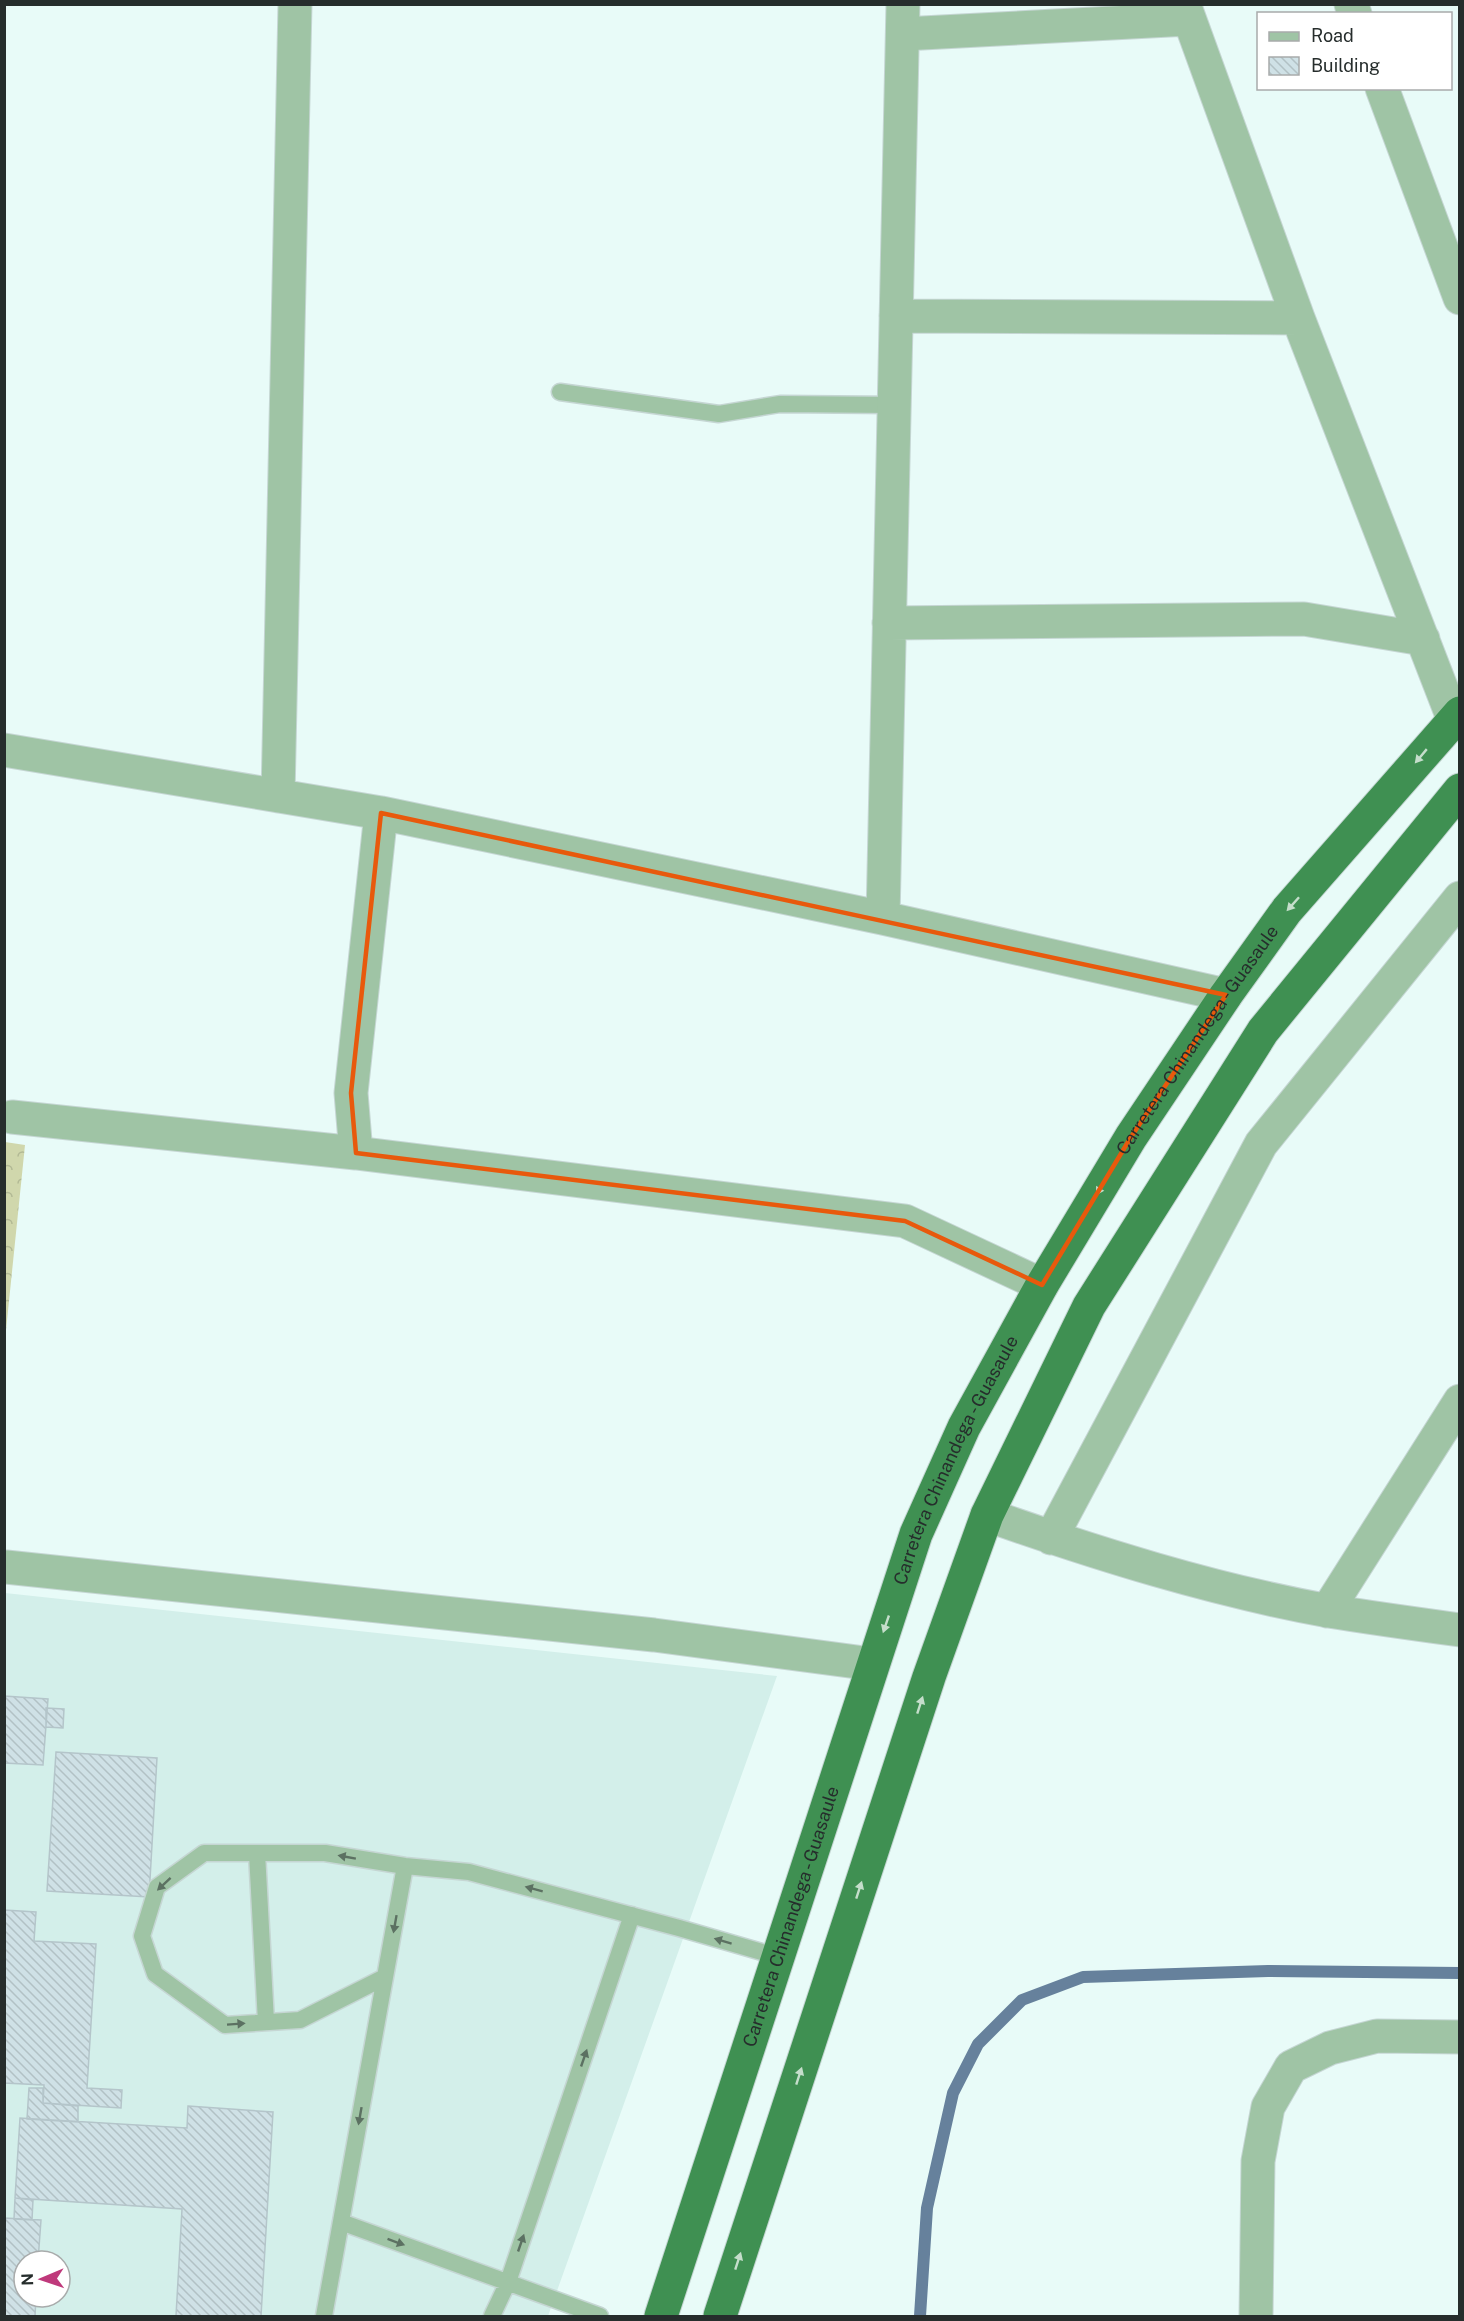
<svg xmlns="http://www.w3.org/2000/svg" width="1464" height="2321" font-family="'Public Sans',sans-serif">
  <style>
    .built { fill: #d3efea; fill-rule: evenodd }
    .forest { fill: url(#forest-crowns) }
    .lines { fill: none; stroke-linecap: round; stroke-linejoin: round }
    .stream { stroke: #66819c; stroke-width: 12 }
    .building { fill: url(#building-back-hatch); stroke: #b4c5ca; stroke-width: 1.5 }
    .service-casing { stroke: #c5d6d3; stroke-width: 19 }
    .minor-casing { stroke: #c5d6d3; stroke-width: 35 }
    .trunk-casing { stroke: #c5d6d3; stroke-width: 35 }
    .service { stroke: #9fc4a5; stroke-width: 16 }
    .minor { stroke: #9fc4a5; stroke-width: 33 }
    .trunk { stroke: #3f9052; stroke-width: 33 }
    .oneway { fill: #c5decb }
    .oneway2 { fill: #5c7162 }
    .marked { fill: none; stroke: #e8590c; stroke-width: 4.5; stroke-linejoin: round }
    .labels { text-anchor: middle; stroke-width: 5; stroke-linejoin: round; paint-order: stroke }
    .street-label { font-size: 18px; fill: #262d2c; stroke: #fff }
  </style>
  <defs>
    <pattern id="forest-crowns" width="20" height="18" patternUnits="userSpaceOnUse" patternTransform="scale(1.5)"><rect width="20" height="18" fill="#d0d7ac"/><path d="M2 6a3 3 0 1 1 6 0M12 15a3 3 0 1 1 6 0" fill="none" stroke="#b2b994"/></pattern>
    <pattern id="building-back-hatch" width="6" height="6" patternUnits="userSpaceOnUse" patternTransform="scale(1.5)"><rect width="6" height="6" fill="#cfe1e6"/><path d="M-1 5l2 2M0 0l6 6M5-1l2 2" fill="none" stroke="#b2c1c5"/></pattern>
  </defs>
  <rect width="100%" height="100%" fill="#e8fbf8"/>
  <path class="built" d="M5 1593 777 1676 548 2316H5ZM24 2261H60V2297H24Z"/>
  <path class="forest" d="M5 1142 25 1145 5 1340 4 1142Z"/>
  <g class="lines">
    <path class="stream" d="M920 2316 927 2208 953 2093 978 2044 1022 2000 1083 1977 1268 1971 1460 1973"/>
  </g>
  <path class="building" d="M4 1696 48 1699 43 1765 4 1763Z
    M46 1708 64 1709 63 1728 46 1727Z
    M56 1752 157 1758 149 1897 47 1891Z
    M4 1910 36 1912 34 1941 96 1944 87 2088 122 2090 121 2108 43 2103 44 2085 4 2083Z
    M29 2088H43V2103L78 2106V2122L27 2119Z
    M188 2106 273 2112 261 2316H176L182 2209 15 2198 20 2118 187 2128Z
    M15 2198 33 2200 32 2220 14 2219Z
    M4 2218 41 2220 38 2261H24V2297H36L35 2316H4Z"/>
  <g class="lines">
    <defs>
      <path id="service" d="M560 392 719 414 780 404 894 405
        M257 1853 266 2022
        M385 1977 300 2020 225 2025 155 1974 142 1936 157 1887 204 1853H325L405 1866 469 1872 679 1928 779 1957
        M341 2222 600 2316
        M324 2316 405 1866
        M492 2316 508 2282 632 1915"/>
      <path id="minor" d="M1184 4 1298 318 1453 718
        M1351 4 1355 14
        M903 34 1189 19
        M1382 88 1460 298
        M896 316 1298 318
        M889 623 1304 619 1423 639
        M4 750 381 813 883 918 1226 995
        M278 796 295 4
        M381 813 351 1093 356 1153 905 1221 1042 1285
        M883 918 903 4
        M12 1117 356 1153
        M987 1515C1098 1554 1213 1590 1329 1611 1372 1618 1416 1624 1460 1630
        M1051 1538 1261 1144 1460 898
        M6 1567 654 1635 872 1664
        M1327 1611 1460 1401
        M1256 2316 1258 2161 1268 2107 1291 2067 1330 2048 1377 2036 1460 2037"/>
      <g id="trunk">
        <path id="s1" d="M661 2316 916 1534 964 1427 1042 1285 1131 1137 1226 995 1287 910 1460 713"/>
        <path d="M720 2316 929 1677 987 1515 1089 1306 1263 1031 1460 790"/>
      </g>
    </defs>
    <use href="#service" class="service-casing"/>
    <use href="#minor" class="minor-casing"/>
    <use href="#trunk" class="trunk-casing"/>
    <use href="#service" class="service"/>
    <use href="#minor" class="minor"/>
    <use href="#trunk" class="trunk"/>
  </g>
  <defs><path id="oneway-solid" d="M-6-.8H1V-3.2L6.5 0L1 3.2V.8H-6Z" transform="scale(1.5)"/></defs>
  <g class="oneway">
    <use href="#oneway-solid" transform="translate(1421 756) rotate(130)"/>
    <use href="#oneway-solid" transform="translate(1293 904) rotate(132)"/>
    <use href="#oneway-solid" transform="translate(1101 1187) rotate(121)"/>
    <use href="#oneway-solid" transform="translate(886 1624) rotate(109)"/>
    <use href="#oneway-solid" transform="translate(920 1705) rotate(-72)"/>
    <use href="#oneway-solid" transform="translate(859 1890) rotate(-72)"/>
    <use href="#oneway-solid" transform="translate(799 2076) rotate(-72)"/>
    <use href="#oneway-solid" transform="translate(738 2261) rotate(-72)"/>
  </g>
  <g class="oneway2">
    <use href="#oneway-solid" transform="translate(347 1857) rotate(-170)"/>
    <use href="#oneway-solid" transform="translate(164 1884) rotate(137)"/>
    <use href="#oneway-solid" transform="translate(534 1889) rotate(-165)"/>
    <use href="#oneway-solid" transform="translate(395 1924) rotate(100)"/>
    <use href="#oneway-solid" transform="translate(723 1941) rotate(-163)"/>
    <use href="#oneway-solid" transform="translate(236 2024) rotate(-4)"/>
    <use href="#oneway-solid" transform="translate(584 2058) rotate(-71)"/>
    <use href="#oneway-solid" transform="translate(360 2116) rotate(100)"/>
    <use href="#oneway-solid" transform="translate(396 2242) rotate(20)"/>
    <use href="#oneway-solid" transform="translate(521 2243) rotate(-71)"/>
  </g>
  <path class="marked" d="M381 813 1226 995 1131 1137 1042 1285 905 1221 356 1153 351 1093Z"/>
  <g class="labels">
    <g class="street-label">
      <text dy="6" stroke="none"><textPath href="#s1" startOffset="1392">Carretera Chinandega - Guasaule</textPath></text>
      <text dy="6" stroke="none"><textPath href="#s1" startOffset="906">Carretera Chinandega - Guasaule</textPath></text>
      <text dy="6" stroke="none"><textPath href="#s1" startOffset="420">Carretera Chinandega - Guasaule</textPath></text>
    </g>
  </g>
  <rect width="1464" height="2321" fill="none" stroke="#262d2c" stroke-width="12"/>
  <rect x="1257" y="12" width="195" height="78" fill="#ffffff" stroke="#a8abab" stroke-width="1.5"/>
  <rect x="1269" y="32" width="30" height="9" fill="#9fc4a5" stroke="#a8abab" stroke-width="1.5"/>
  <text x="1311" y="42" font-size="18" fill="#262d2c">Road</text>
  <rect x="1269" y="57" width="30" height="18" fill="url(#building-back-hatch)" stroke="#a8abab" stroke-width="1.5"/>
  <text x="1311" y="72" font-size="18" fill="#262d2c">Building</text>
  <g transform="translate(42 2279) rotate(268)"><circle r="28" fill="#ffffff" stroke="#a8abab" stroke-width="1.5"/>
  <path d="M0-4.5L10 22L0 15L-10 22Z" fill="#bf397b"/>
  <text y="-9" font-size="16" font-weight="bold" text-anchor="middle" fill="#262d2c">N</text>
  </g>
</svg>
